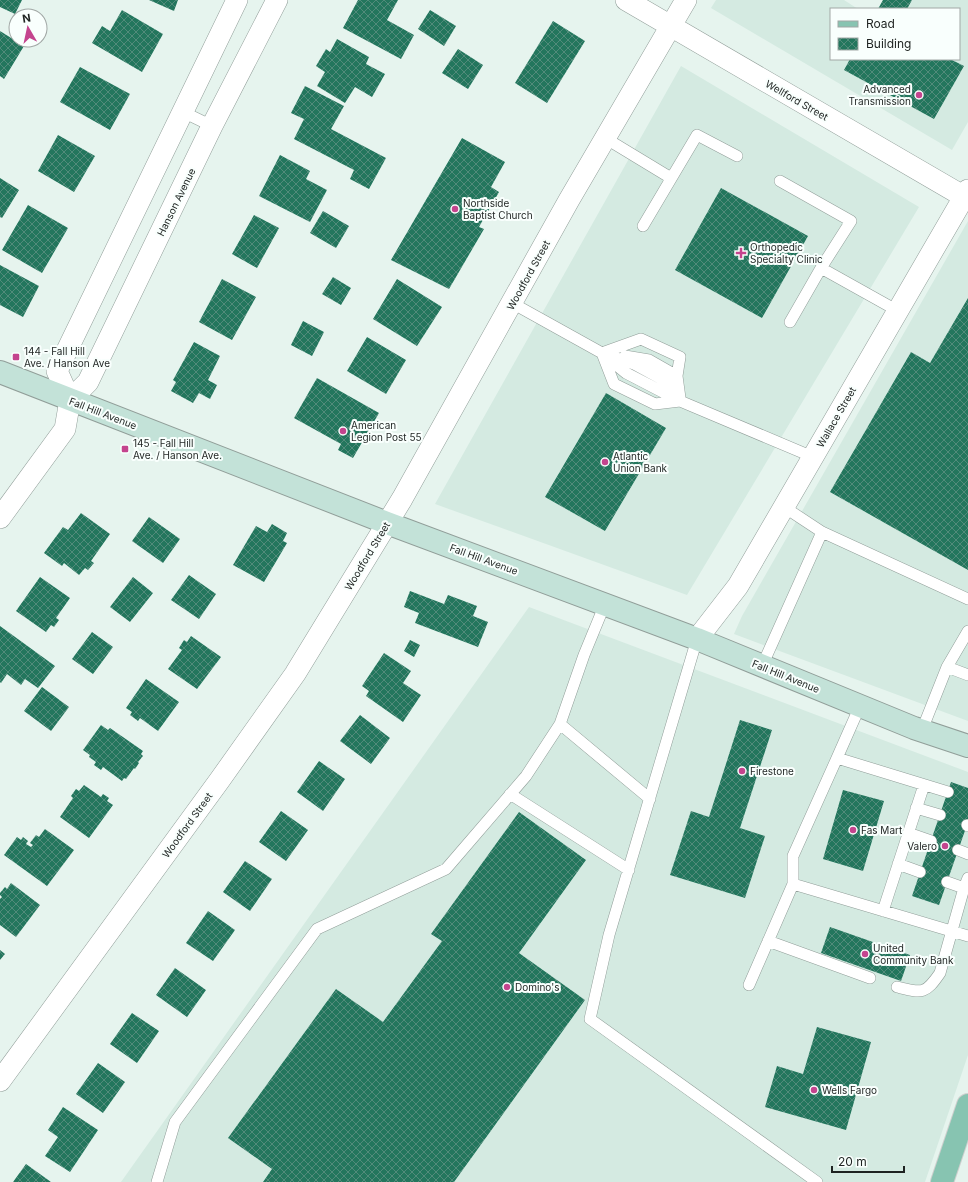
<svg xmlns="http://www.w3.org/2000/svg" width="968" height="1182" font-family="Inter,sans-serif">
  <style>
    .built { fill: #d4eae1 }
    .building { fill: url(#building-cross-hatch) }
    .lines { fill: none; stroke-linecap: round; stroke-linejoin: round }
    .service-casing { stroke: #919e99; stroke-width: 12 }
    .minor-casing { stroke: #919e99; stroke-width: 22 }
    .secondary-casing { stroke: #919e99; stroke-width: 24 }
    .primary-casing { stroke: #cecfce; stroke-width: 24 }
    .service { stroke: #fff; stroke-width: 11 }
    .minor { stroke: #fff; stroke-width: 21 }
    .secondary { stroke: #c3e2d8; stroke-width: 22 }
    .primary { stroke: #87c4b1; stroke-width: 22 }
    .poi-dot { fill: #c4448e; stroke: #f9fffd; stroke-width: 1.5 }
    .labels { text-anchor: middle; stroke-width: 4; stroke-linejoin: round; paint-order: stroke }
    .poi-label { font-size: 10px; fill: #1e2321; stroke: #f9fffd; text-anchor: start }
    .street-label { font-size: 10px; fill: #1e2321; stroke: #f9fffd }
  </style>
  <defs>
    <pattern id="building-cross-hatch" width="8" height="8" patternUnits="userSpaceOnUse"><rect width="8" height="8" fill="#23765d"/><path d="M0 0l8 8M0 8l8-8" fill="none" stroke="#518b7a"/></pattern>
  </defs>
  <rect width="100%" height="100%" fill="#e6f4ee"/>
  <path class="built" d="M716 0H844L858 9H831V59H959V9H878L883 0H968V122L952 150 711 8Z
    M681 66 919 207 687 595 435 504Z
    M968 221V721L734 634 742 616Z
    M529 607 968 772V1055L925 1182H121Z"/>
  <path class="building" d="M0 0H22L15 14 0 7Z
    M149 0H178L174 11Z
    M358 0H398L387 20 414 35 401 59 343 28Z
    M883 0H912L907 9H878Z
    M122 10 163 34 142 72 92 43 102 26 110 31Z
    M430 10 456 26 444 46 418 29Z
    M553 21 585 41 547 103 515 83Z
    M0 31 24 46 4 79 0 76Z
    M337 39 369 57 366 64 385 74 372 97 355 87 345 103 317 86 325 72 316 66 326 49 330 52Z
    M458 49 483 65 468 89 442 73Z
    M850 59H950L964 66 934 119 844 70Z
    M80 67 130 94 110 130 60 102Z
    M305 86 344 106 331 129 386 158 369 189 350 179 354 170 294 139 304 119 291 113Z
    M58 135 95 156 74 192 38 171Z
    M462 138 505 162 491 187 499 192 479 227 484 229 449 289 391 260Z
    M280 155 310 171 306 179 327 190 310 222 259 196Z
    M0 178 19 190 2 218 0 217Z
    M721 188 808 236 762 318 675 270Z
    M28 205 68 228 42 273 2 250Z
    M323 211 349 226 336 248 310 233Z
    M254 215 279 228 257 268 232 254Z
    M0 265 39 286 23 317 0 305Z
    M333 277 351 288 341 305 322 294Z
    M222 279 256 297 232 340 199 322Z
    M397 279 442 307 417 346 373 319Z
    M968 298V570L830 492 911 352 930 363Z
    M303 321 324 332 312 356 291 345Z
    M367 337 406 360 386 394 347 371Z
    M194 342 220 356 208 380 217 385 210 399 199 393 193 403 171 391 176 382 173 380Z
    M317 378 379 413 353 458 338 450 341 444 294 418Z
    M606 393 666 428 605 531 545 497Z
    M81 513 110 534 91 561 94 563 88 570 85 568 79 575 64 563 62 566 44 553 63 527 68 530Z
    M149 517 180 539 163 563 132 541Z
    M272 524 287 533 283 541 287 543 264 582 233 565 256 526 267 532Z
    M189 575 216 594 199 619 171 600Z
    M40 577 70 598 56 618 59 620 54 627 51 625 46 632 16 611Z
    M133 577 153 593 130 622 110 607Z
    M410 591 444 604 448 595 477 606 473 616 488 622 478 647 415 623 419 613 404 607Z
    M0 626 55 666 38 688 25 679 21 685 7 674 1 683 0 682Z
    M92 632 113 647 93 674 72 659Z
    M191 636 221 657 197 689 168 669 182 650 179 648 184 640 187 642Z
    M410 640 420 645 414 657 404 651Z
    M384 653 411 671 403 683 421 695 403 722 366 696 369 691 362 686Z
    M146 679 179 702 158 731 140 718 138 721 130 715 132 712 126 708Z
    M42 687 69 707 51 731 24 711Z
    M360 715 390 738 371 764 340 741Z
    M740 720 772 730 740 828 765 836 745 898 670 875 691 811 709 817Z
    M101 725 108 730 110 728 143 751 141 754 143 756 138 762 139 763 135 769 134 768 126 779 124 778 122 781 103 767 101 770 94 765 96 762 89 757 90 755 83 750Z
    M319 761 345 779 323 811 297 792Z
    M951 782 968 788V822L939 905 912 896Z
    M84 785 101 797 103 794 109 798 107 801 113 805 89 838 60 817 73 798 71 796 76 789 79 791Z
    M843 790 884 801 863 871 823 859Z
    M281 811 308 830 286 861 259 842Z
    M519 812 586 860 519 953 585 1000 454 1182H263L272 1169 228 1138 336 989 383 1022 442 941 431 934Z
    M45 829 74 850 47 886 4 855 17 837 21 840 23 837 28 841 26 844 31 847 33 845 30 843 36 835 39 837Z
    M245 861 272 879 250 911 223 892Z
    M11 883 40 905 16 937 0 925V899L2 897 0 895V893L5 887 7 889Z
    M208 911 235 930 213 961 186 943Z
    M830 927 910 955 901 981 821 953Z
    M0 950 5 954 0 960Z
    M175 968 206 990 187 1017 156 995Z
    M132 1013 159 1031 137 1063 110 1044Z
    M817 1027 871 1042 846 1130 765 1107 777 1066 803 1074Z
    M98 1063 125 1082 103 1113 76 1094Z
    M63 1107 98 1130 70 1172 45 1156 58 1137 48 1130Z
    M26 1164 51 1182H13Z"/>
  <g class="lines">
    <defs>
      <path id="service" d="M183 112 212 126
        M605 138 671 178
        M780 181 851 221 821 268 790 322
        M643 226 697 135 737 156
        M821 268 898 311
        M512 303 602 353 634 364 667 382 680 401
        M602 353 614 384 655 404 680 401 813 457
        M602 353 641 339 680 357 677 376
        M625 356 649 360 677 376 680 398
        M609 359 626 373 678 400
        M784 507 822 532 968 599
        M697 639 609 935 590 1019 817 1182
        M762 666 822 532
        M947 667 968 675
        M860 706 837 758 793 856V884L968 936
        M560 724 650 799
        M922 730 947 667 968 631
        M837 758 948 792
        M510 794 629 870
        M916 808 940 815
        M967 825 968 826
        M908 833 931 841
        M958 850 968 854
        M898 864 920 872
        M947 882 964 888
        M883 911 924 785
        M768 941 870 978
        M749 985 793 884
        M897 987C922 993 925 995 940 973L964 888 968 878
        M157 1182 175 1122 317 929 446 869 526 776 560 724 584 655 605 604"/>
      <path id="minor" d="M626 0 968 199
        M70 400 88 382 212 126 277 0
        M0 518 65 429 70 400 57 371 237 0
        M697 639 738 586 968 190
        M0 1081 219 781 295 674 402 499 569 200 686 0"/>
      <path id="secondary" d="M0 372 387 523 697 639 914 728 968 746"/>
      <path id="primary" d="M942 1182 968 1105"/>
    </defs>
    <use href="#service" class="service-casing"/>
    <use href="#minor" class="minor-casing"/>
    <use href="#secondary" class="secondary-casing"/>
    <use href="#primary" class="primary-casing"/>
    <use href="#service" class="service"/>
    <use href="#minor" class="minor"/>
    <use href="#secondary" class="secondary"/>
    <use href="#primary" class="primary"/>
  </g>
  <g class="poi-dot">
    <circle cx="919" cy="95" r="4"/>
    <circle cx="455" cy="209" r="4"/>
    <path d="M739 247h4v4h4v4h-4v4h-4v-4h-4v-4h4z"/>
    <rect x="12" y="353" width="8" height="8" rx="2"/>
    <circle cx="343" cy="431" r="4"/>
    <rect x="121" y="445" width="8" height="8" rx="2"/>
    <circle cx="605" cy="462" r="4"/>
    <circle cx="742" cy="771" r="4"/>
    <circle cx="853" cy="830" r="4"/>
    <circle cx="945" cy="846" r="4"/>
    <circle cx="865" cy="954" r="4"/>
    <circle cx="507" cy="987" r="4"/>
    <circle cx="814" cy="1090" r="4"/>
  </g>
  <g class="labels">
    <g class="poi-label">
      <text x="911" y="93" text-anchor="end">Advanced<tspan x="911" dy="12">Transmission</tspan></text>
      <text x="463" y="207">Northside<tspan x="463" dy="12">Baptist Church</tspan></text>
      <text x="750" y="251">Orthopedic<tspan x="750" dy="12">Specialty Clinic</tspan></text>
      <text x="24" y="355">144 - Fall Hill<tspan x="24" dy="12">Ave. / Hanson Ave</tspan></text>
      <text x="351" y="429">American<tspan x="351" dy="12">Legion Post 55</tspan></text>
      <text x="133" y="447">145 - Fall Hill<tspan x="133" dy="12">Ave. / Hanson Ave.</tspan></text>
      <text x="613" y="460">Atlantic<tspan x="613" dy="12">Union Bank</tspan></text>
      <text x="750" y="775">Firestone</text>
      <text x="861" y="834">Fas Mart</text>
      <text x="937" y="850" text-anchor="end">Valero</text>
      <text x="873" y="952">United<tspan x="873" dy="12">Community Bank</tspan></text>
      <text x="515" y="991">Domino's</text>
      <text x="822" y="1094">Wells Fargo</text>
    </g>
    <g class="street-label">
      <text transform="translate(797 100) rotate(30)" y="4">Wellford Street</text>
      <text transform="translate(176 202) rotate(-64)" y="4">Hanson Avenue</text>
      <text transform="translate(528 275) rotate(-61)" y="4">Woodford Street</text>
      <text transform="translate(103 413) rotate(21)" y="4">Fall Hill Avenue</text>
      <text transform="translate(836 417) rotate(-60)" y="4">Wallace Street</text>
      <text transform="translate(367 556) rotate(-59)" y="4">Woodford Street</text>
      <text transform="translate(484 559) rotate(20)" y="4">Fall Hill Avenue</text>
      <text transform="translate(786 676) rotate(22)" y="4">Fall Hill Avenue</text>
      <text transform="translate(187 825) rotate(-54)" y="4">Woodford Street</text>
    </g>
  </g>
  <rect x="830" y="8" width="130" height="52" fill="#f9fffd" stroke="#a1a7a5"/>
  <rect x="838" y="21" width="20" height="6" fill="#87c4b1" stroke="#a1a7a5"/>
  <text x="866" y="28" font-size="12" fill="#1e2321">Road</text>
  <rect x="838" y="38" width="20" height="12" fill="url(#building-cross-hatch)" stroke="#a1a7a5"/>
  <text x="866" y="48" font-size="12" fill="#1e2321">Building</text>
  <g transform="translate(28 28) rotate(351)"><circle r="19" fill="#f9fffd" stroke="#a1a7a5"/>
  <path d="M0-3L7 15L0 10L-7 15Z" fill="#c4448e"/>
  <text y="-6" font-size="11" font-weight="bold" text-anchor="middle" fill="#1e2321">N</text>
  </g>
  <path d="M832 1166v6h72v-6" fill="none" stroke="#1e2321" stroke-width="2"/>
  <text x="838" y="1166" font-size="12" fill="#1e2321" stroke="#f9fffd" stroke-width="3" paint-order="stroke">20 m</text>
</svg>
